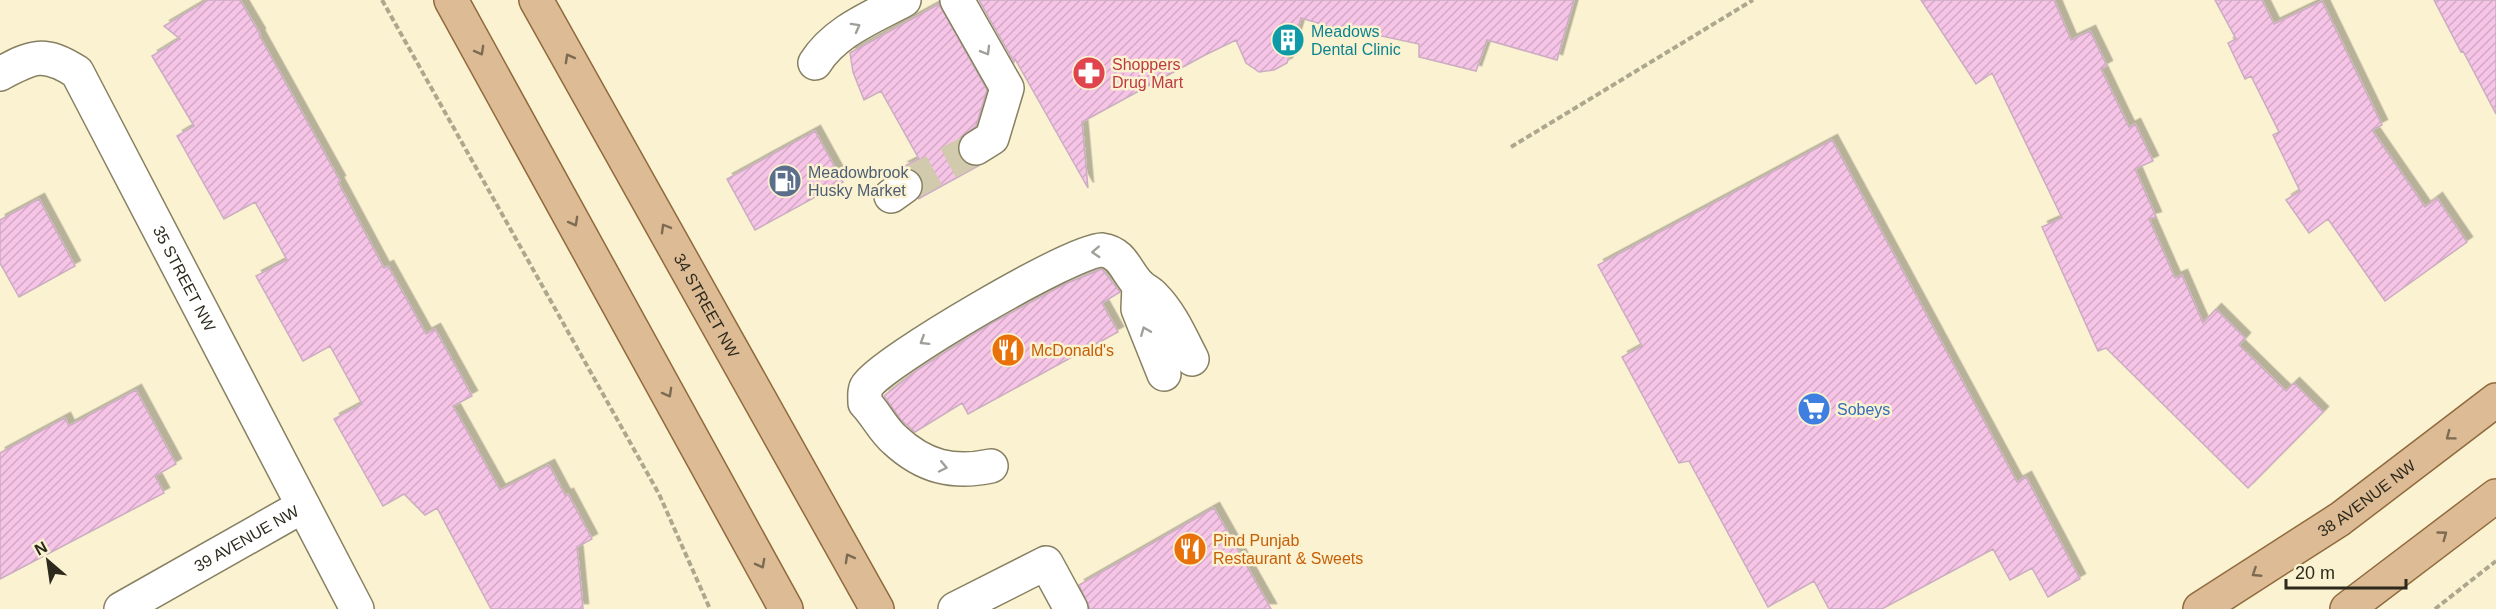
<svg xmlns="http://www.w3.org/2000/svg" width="2496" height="609" font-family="Helvetica,sans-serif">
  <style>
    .building { fill: url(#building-hatch); stroke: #cbadc1; stroke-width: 1.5; filter: url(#shadow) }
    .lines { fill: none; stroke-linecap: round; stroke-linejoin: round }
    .minor-tunnel { stroke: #d1caad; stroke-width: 33; stroke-dasharray: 33 16; stroke-linecap: butt }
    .minor-casing { stroke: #878062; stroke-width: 36 }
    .major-casing { stroke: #906a3d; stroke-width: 36 }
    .path { stroke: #ada78d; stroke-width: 4; stroke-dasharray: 6 3; stroke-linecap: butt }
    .minor { stroke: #fff; stroke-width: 33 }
    .major { stroke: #ddbb95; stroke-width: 33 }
    .oneway { stroke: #a09f99 }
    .oneway2 { stroke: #7c6b53 }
    .labels { text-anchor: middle; stroke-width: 5; stroke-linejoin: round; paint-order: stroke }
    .culture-label { font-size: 16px; fill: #0d838f; stroke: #faf2d1; text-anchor: start }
    .health-label { font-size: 16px; fill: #be3a42; stroke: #faf2d1; text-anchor: start }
    .service-label { font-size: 16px; fill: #4e5e75; stroke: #faf2d1; text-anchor: start }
    .street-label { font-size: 16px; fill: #2d2a1d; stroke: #faf2d1 }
    .food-label { font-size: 16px; fill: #c56008; stroke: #faf2d1; text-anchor: start }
    .shop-label { font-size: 16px; fill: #366cbe; stroke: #faf2d1; text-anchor: start }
  </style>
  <defs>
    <pattern id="building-hatch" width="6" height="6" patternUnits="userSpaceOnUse" patternTransform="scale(1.5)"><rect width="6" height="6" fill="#f6c4e6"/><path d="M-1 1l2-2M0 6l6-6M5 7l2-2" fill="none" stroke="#d3a9c5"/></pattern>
    <filter id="shadow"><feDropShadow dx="5.5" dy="-5.5" stdDeviation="0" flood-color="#0004"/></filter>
  </defs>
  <rect width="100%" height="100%" fill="#faf2d1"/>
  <path class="building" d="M208 0H240L260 34 259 35 340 181 338 182 384 268 388 266 426 334 435 329 472 396 453 406 500 490 549 465 565 495 568 494 592 539 577 547 583 609H491L437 508 425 515 404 494 383 506 334 419 362 404 330 346 303 361 256 276 287 260 255 202 224 219 177 136 194 126 152 56 180 39 164 26Z
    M979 0H1574L1557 60 1487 40 1476 71 1419 57V44L1363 32 1361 36 1301 18 1287 63 1274 70 1259 72 1246 63 1236 40 1205 55 1082 122 1088 188 1015 59 1014 62Z
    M1921 0H2054L2071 40 2090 31 2107 66 2101 69 2129 127 2135 124 2153 161 2135 169 2156 217 2149 219 2175 278 2182 275 2203 323 2216 309 2245 338 2239 345 2286 391 2294 383 2323 412 2248 488 2106 348 2098 351 2042 227 2062 218 1992 73 1976 84Z
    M2215 0H2262L2274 24 2322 1 2382 125 2372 130 2425 207 2437 198 2467 242 2385 301 2328 219 2309 233 2286 200 2300 191 2273 135 2279 132 2251 76 2245 79 2228 43 2236 39Z
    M2434 0H2496V114L2463 51 2461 52Z
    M939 4 987 90 976 126 960 139 957 148 960 157 967 164 978 166 918 199 922 193 924 185 921 176 913 169 903 167 919 159 881 91 864 100 853 72 850 53Z
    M815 131 843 182 755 230 727 179Z
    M1832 140 2017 482 2026 477 2080 579 2048 597 2032 568 2010 580 1993 549 1882 609H1829L1814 581 1768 607 1689 461 1679 463 1622 357 1642 346 1598 265Z
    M39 199 75 266 19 297 0 263V220Z
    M1102 269 1120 292 1102 303 1118 332 968 414 962 403 915 432 901 420 884 396 917 370 990 324 1065 284Z
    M136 390 176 464 155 476 164 493 0 579V453L65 418 69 426Z
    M1214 508 1271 609H1090L1079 585Z"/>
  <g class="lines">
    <path class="minor-tunnel" d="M905 186 976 148"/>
    <defs>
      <g id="minor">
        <path d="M957 0 1007 88 992 138 976 148"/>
        <path d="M815 63C835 31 873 17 904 0"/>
        <path id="s1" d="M0 74C33 56 44 51 77 72L357 609"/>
        <path d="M891 196 905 186"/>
        <path d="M1139 285 1138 309 1164 374"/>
        <path d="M991 466C953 474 924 467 895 440 883 430 876 414 865 403 865 398 864 390 867 386 881 362 1077 248 1102 250 1124 253 1126 273 1140 286 1144 290 1150 292 1154 297 1171 314 1181 338 1192 359"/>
        <path id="s2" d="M121 609 303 506"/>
        <path d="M955 609 1046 563 1071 609"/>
      </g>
      <g id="major">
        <path d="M451 0 786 609"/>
        <path id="s3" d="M536 0 877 609"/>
        <path id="s4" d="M2200 609 2340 519 2496 400"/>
        <path d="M2347 609 2496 496"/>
      </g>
    </defs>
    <use href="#minor" class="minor-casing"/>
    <use href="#major" class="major-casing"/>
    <path class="path" d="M382 0 659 494 710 609
      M1511 147 1753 0
      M2435 609 2496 561"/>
    <use href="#minor" class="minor"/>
    <use href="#major" class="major"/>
  </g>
  <defs><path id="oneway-chevron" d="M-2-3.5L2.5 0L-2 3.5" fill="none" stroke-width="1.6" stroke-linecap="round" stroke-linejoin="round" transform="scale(1.5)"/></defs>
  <g class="oneway">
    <use href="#oneway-chevron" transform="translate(856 27) rotate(-29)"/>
    <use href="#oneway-chevron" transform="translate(986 51) rotate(60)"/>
    <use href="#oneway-chevron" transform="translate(1096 252) rotate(177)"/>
    <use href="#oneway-chevron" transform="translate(1145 331) rotate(-112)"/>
    <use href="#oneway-chevron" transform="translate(924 341) rotate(148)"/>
    <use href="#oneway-chevron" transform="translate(943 467) rotate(12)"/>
  </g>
  <g class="oneway2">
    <use href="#oneway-chevron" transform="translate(480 51) rotate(61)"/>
    <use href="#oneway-chevron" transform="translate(569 58) rotate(-119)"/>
    <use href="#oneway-chevron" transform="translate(574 222) rotate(61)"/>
    <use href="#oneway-chevron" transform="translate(665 228) rotate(-120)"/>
    <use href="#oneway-chevron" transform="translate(668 393) rotate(61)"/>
    <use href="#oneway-chevron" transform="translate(2450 436) rotate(143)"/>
    <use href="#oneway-chevron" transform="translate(2443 535) rotate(-36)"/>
    <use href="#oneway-chevron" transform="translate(849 558) rotate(-119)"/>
    <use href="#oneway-chevron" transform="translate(761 564) rotate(62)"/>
    <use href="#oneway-chevron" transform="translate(2256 573) rotate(147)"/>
  </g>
  <defs>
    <symbol id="building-disc" viewBox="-11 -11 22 22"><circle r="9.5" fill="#0f9aa8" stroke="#faf2d1"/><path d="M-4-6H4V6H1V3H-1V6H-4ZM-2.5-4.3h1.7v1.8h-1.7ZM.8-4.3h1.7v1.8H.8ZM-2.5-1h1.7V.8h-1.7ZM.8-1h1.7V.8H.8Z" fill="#fff"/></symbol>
    <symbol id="pharmacy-disc" viewBox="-11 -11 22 22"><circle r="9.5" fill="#e0444e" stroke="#faf2d1"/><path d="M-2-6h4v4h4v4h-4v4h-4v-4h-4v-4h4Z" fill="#fff"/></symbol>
    <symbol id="fuel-disc" viewBox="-11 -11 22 22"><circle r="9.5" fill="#5c6f8a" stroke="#faf2d1"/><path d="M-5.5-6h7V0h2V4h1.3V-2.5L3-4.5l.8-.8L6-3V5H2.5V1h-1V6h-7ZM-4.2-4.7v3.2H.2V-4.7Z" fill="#fff"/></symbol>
    <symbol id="restaurant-disc" viewBox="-11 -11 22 22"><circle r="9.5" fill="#e8710a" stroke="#faf2d1"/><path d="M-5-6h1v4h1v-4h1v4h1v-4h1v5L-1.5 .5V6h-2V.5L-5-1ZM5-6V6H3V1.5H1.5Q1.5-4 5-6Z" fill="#fff"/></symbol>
    <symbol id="supermarket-disc" viewBox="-11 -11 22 22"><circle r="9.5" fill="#3f7fe0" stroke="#faf2d1"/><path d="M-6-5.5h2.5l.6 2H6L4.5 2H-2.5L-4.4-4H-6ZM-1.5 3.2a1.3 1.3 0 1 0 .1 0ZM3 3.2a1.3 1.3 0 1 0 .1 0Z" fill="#fff"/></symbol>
  </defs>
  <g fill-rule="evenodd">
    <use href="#building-disc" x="1269" y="21" width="38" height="38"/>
    <use href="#pharmacy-disc" x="1070" y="54" width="38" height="38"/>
    <use href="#fuel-disc" x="766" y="162" width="38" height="38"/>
    <use href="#restaurant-disc" x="989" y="331" width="38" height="38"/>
    <use href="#supermarket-disc" x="1795" y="390" width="38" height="38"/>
    <use href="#restaurant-disc" x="1171" y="530" width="38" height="38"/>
  </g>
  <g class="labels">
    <g class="culture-label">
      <text x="1311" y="37">Meadows<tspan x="1311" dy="18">Dental Clinic</tspan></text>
    </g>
    <g class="health-label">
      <text x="1112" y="70">Shoppers<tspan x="1112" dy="18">Drug Mart</tspan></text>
    </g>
    <g class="service-label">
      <text x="808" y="178">Meadowbrook<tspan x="808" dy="18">Husky Market</tspan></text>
    </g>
    <g class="street-label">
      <text dy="6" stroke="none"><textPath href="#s1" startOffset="316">35 STREET NW</textPath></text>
      <text dy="6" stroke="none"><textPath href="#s3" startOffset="350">34 STREET NW</textPath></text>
      <text dy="6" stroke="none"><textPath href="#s4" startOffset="200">38 AVENUE NW</textPath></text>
      <text dy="6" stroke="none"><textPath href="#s2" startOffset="144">39 AVENUE NW</textPath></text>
    </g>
    <g class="food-label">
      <text x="1031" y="356">McDonald's</text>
      <text x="1213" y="546">Pind Punjab<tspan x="1213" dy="18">Restaurant &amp; Sweets</tspan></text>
    </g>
    <g class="shop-label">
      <text x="1837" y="415">Sobeys</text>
    </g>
  </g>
  <g transform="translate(48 561) rotate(331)" stroke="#faf2d1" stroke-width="4.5" paint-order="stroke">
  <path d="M0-4.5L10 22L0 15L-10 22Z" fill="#2d2a1d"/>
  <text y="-9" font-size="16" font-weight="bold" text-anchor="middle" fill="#2d2a1d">N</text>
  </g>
  <path d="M2286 579v9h120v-9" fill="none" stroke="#2d2a1d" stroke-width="3"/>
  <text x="2295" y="579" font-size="18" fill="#2d2a1d" stroke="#faf2d1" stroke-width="4.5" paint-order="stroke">20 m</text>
</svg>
